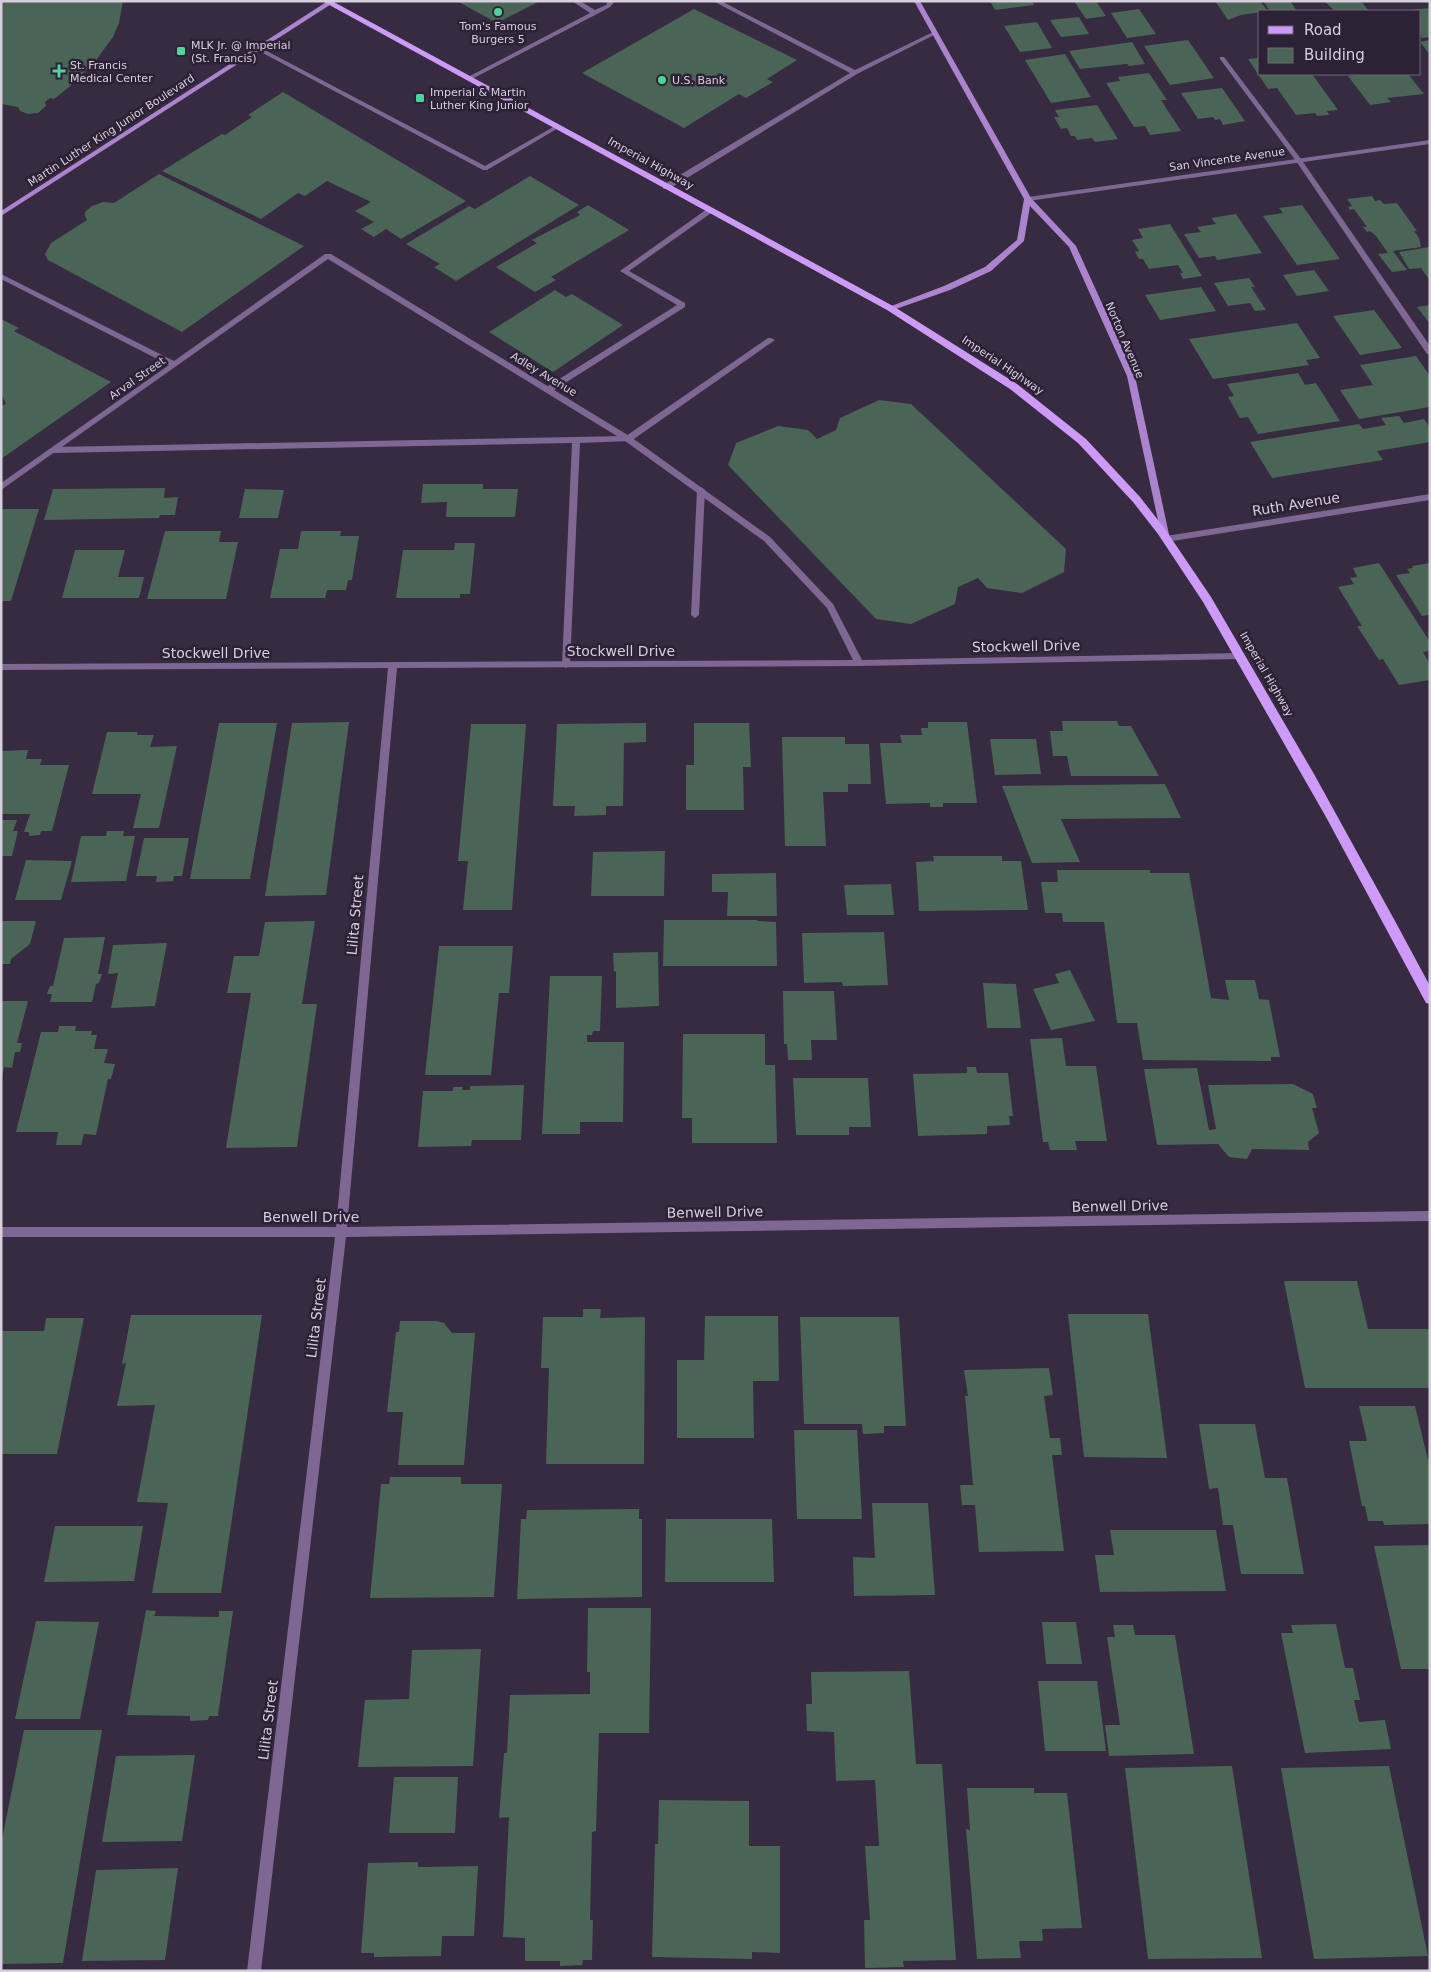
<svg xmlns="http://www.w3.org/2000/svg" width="1431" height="1972" font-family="'DejaVu Sans',sans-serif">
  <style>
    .building { fill: #4a6456 }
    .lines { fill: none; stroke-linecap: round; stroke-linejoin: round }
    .lane { fill: #7f6794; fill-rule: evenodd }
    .street { fill: #7f6794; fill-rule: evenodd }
    .secondary { fill: #ab84cd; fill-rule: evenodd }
    .primary { fill: #cd9af8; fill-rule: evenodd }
    .poi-dot { fill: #4ed39a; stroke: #2c2135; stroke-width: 2 }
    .labels { text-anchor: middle; stroke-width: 5; stroke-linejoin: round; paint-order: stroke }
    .far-poi-label { font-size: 11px; fill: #d6d0dd; stroke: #2c2135; text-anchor: start }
    .far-street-label { font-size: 11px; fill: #d6d0dd; stroke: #2c2135 }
    .street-label { font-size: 14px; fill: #d6d0dd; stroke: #2c2135 }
  </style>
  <rect width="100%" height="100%" fill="#362b40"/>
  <path class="building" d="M1 1H123L119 23 113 37 94 63 69 87 54 99 50 98 45 102 46 106 38 113 28 114 20 111 18 107 1 104Z
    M457 1H540L497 23Z
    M990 1H1032L1034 5 995 10Z
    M1074 1H1096L1106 16 1086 19Z
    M1215 1H1260L1268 11 1241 15 1228 20Z
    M1263 1H1290L1297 11H1270Z
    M1324 1H1361L1368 10 1335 11Z
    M1430 8V37L1422 38 1420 35V11L1411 10Z
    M694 9 797 60 767 79 773 82 746 98 739 94 684 128 582 73Z
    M1139 9 1156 34 1127 38 1111 13Z
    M1079 17 1089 34 1061 37 1050 20Z
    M1037 22 1052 48 1020 52 1004 26Z
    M1188 40 1214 78 1170 85 1144 46Z
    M1430 40V55L1420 42Z
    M1132 42 1145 64 1129 66 1127 64 1080 69 1069 51Z
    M1065 54 1091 97 1051 103 1025 60Z
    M1260 58V74H1312L1338 110 1327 111 1329 115 1317 116 1315 113 1296 115 1277 88 1268 89 1248 59Z
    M1149 73 1167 100H1161L1181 131 1150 135 1145 126 1134 127 1106 83 1120 81 1118 77Z
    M1363 74H1408L1424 94 1387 98 1391 102 1370 105 1348 76Z
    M1222 88 1245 121 1223 125 1220 119 1215 120 1213 117 1198 119 1181 93Z
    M283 92 466 201 401 239 386 229 374 237 361 229 374 222 355 211 371 202 327 181 305 196 298 193 261 219 162 171 222 134 225 135 252 117 248 115Z
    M1097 105 1118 139 1095 142 1092 138 1077 140 1075 136H1071L1067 128 1061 129 1054 117H1059L1055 110Z
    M159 174 304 246 182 332 48 260 45 254 51 243 87 220 85 216V212L92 206 103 202 114 203Z
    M530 176 579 205 456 281 434 267 440 264 406 244 469 206 475 209Z
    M1372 196 1375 201 1380 200 1384 204 1397 203 1417 231H1414L1419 238 1421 247 1393 251 1407 270 1392 272 1378 254 1388 253 1376 236 1370 231 1367 232 1363 227H1367L1354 209 1350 210 1348 207 1352 206 1347 199Z
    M588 205 629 230 551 277 556 280 535 292 496 267 537 243 532 240 580 215 577 212Z
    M1302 205 1340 259 1297 265 1263 216 1283 213 1279 208Z
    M1236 214 1262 253 1217 260 1215 256 1199 258 1184 234 1201 232 1197 227 1216 224 1211 218Z
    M1170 224 1202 276 1183 279 1180 273H1183L1178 265 1149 269 1143 259H1139L1135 252 1139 251 1132 240 1143 238 1138 229Z
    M1430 247V281L1421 268 1409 269 1399 252Z
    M1314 270 1329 291 1297 296 1283 275Z
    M1249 278 1255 287H1251L1266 310 1255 311 1250 303 1228 306 1214 283Z
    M1201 287 1216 311 1160 320 1145 295Z
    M555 290 566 297 572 294 623 325 553 372 489 332Z
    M1430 305V324L1417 307Z
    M1374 310 1402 348 1360 355 1333 316Z
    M1 319 19 328 14 331 111 382 1 459V406L6 404 1 392Z
    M1297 323 1320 358 1306 360 1309 365 1213 379 1189 339Z
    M1416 356 1430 376V407L1359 419 1340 390 1373 385 1360 365Z
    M1298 373 1305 385 1316 383 1340 421 1258 434 1248 417 1240 418 1228 397 1234 396 1227 384Z
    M879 400 911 404 1066 549 1064 572 1022 593 987 588 978 578 958 587 955 604 911 624 876 619 728 465 736 443 778 426 808 430 817 439 836 430 840 418Z
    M1399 416 1404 423 1424 419 1430 427V442L1377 451 1383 460 1272 478 1250 442 1359 424 1363 429 1386 425 1381 418Z
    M423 484H483V489H518L515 517H446L447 502 421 503Z
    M165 488 164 498 178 497 175 515H160L159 518 44 520 53 489Z
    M245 489 284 490 278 518H239Z
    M3 509H39L11 601H1V511Z
    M165 531H221L219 542H238L226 599H147Z
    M301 531H341L340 536H359L352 580H348L346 590H327L325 598H270L280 549H298Z
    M455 543H475L470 594H460V598H396L403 550H454Z
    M75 550H125L118 577H144L139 598H62Z
    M1379 563 1430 642V651L1423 652 1430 664V680L1399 685 1383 659 1379 660 1357 626H1362L1338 587 1354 584 1350 578 1357 577 1353 568Z
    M1430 563V615L1422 616 1396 575 1410 573 1407 569 1413 568 1412 566Z
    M1062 721H1117L1119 726H1131L1159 776H1071L1067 756H1053L1050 731H1063Z
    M349 722 326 895 265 896 292 723Z
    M928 722H967L977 803H943V807H930V803L886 804 880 743H902L900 735H922L921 728H928Z
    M219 723H277L250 879H190Z
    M646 723V742L624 743 623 806H606V815L574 816 575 806H553L557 724Z
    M694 723H749L751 767H743L744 810H686V765H694Z
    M471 724H526L512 910H463L468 861H458Z
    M107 732H138L137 735H154L150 747 177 746 159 828H133L141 794H92Z
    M782 737H845V744H869L871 784H848V792H823L826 846H785Z
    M990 739H1036L1041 774 995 775Z
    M28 750 26 759H42L40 765H69L52 831H41L40 835 29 836V832H24L30 814H1V751Z
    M1165 784 1181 818 1061 819 1080 862 1032 863 1002 786Z
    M1 820H17L13 831H18L12 856H1Z
    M107 831H124L123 836H135L126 881 71 882 81 836H106Z
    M144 838H189L182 876H174L173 881 156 882 157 876H136Z
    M665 851 664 896H591L593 852Z
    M933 856H1002V861H1021L1028 910 919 911 916 862 934 861Z
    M26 860 72 861 61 900H15Z
    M1057 870H1150V873H1189L1211 998 1229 1000 1225 980H1255L1259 999 1269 1000 1280 1057H1271V1061L1143 1060 1137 1023H1117L1104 922H1063L1062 913H1045L1041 882H1058Z
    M776 873 777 916H727L728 892H712V874Z
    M891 884 894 915H847L844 885Z
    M664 920H757V921L776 922 777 966H663Z
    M1 921H36L30 944 11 959 10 964H1Z
    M315 921 302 1004H317L297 1147 226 1148 251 993H227L234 956H259L265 922Z
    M884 932 888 985 843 986 842 982 804 983 802 933Z
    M105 937 98 974H102L99 983 96 984 92 1002H50L52 994H47L50 986H53L64 938Z
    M167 943 155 1006 111 1008 118 973 108 974 113 945Z
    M439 946H513L509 993H499L491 1075H425Z
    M658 952 659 1006 616 1008V971L614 972 613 953Z
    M1070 970 1095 1021 1051 1030 1033 989 1059 983 1055 974Z
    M550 976H602L600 1031H593L592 1035H587V1042H624L623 1122H580V1134H542Z
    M983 983 1016 984 1021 1028H987Z
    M783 991H834L837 1040H811L812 1060H788L787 1044H784Z
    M1 1001H28L17 1043H22L20 1052H15L12 1068 4 1067 2 1076Z
    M59 1026H76L75 1031H92L91 1035H97L94 1049H108L104 1063 115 1064 111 1079H108L96 1135 84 1134 81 1145H56L58 1132H16L41 1032H58Z
    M683 1034H765V1065H775L777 1143H692V1118H682Z
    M1062 1038 1066 1066H1096L1107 1141H1075L1077 1150H1050L1048 1142H1043L1030 1039Z
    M967 1067H976L977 1073H1008L1013 1116H1009L1010 1125 987 1126V1134L918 1136 913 1074 967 1073Z
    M1197 1068 1209 1130 1216 1129 1208 1085 1293 1084 1313 1094 1317 1108H1312L1319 1133 1308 1142 1309 1150 1252 1149 1247 1159 1229 1157 1218 1144 1157 1145 1144 1069Z
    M793 1078H868L871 1127H849V1135H796Z
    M524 1085 521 1140H472L471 1146 418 1147 423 1091H453V1087H463L462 1090H470V1086Z
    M1284 1281H1357L1368 1329H1429L1430 1388H1305Z
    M583 1309H601L600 1318 645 1317 644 1464H546L549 1368H541L543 1317H583Z
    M1068 1314H1148L1167 1458 1084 1457Z
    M131 1315H262L221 1593H152L168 1503 137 1502 155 1405 117 1406 126 1363 122 1364Z
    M705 1316H778L779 1381H753L754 1438H677V1360H704Z
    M800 1317H899L906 1426H884V1433L863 1434 862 1424H804Z
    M46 1318H84L57 1454H1V1331H44Z
    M400 1321H437L444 1323 452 1333H475L464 1465H398L403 1412H387L396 1332H399Z
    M1049 1368 1053 1395 1044 1396 1050 1438H1060L1062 1455H1052L1064 1551 979 1552 975 1505H962L960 1485H973L965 1396H968L964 1370Z
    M1359 1406H1415L1428 1460H1430V1524L1384 1525 1383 1521H1368L1365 1506H1362L1349 1441H1367Z
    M1199 1424H1255L1265 1478H1287L1304 1574H1241L1233 1525H1223L1218 1488 1209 1489Z
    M794 1430H857L862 1519H797Z
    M390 1477H461V1484H502L494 1597 370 1598 381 1484H389Z
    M872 1503H928L935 1595 854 1596 853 1557 875 1558Z
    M639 1509V1519H642V1597L517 1599 521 1519H526L527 1510Z
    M666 1519H772L774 1582H665Z
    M55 1526H143L134 1581 44 1582Z
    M1110 1530H1216L1226 1591 1100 1592 1095 1555H1114Z
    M1430 1545V1669H1401L1374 1546Z
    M588 1608H651L649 1733H599L596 1831 592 1832 590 1920H593L592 1960H583L582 1965 560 1966V1961H525V1938L503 1937 509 1817 499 1818 504 1753H507L510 1695 590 1694V1672H587Z
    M146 1610 156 1611 154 1616 219 1617V1611H233L218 1716H209L208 1720 190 1721V1716L127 1715Z
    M36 1621 99 1622 80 1719H15Z
    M1042 1622H1076L1082 1664H1046Z
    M1336 1624 1345 1668H1353L1360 1700H1354L1359 1722 1385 1720 1391 1749 1305 1753 1281 1633H1293L1291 1625Z
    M1113 1625H1133L1135 1635H1175L1194 1754 1109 1756 1105 1725H1120L1107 1637H1115Z
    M481 1649 473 1766 358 1767 365 1700 409 1699 412 1650Z
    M909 1671 916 1764H942L956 1960 903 1961 904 1967 865 1968 864 1920H870L865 1846H879L875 1780 836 1781 834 1732 807 1731 806 1704H812L811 1672Z
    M1038 1681H1097L1106 1751H1045Z
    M24 1730H102L63 1963 1 1964V1844Z
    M195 1755 182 1841 102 1842 116 1756Z
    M1232 1766 1262 1958 1148 1959 1125 1768Z
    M1389 1766 1428 1956 1314 1959 1281 1768Z
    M394 1777H458L455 1833H389Z
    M967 1788H1034V1793H1067L1082 1928 1042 1929 1043 1941H1019L1021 1958 977 1959 966 1829 970 1830Z
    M659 1800 749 1801V1846H780V1953L752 1952V1959L652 1957 655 1844H658Z
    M418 1862V1867L478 1866 474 1936H442L441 1956 374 1957V1953H361L368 1863Z
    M178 1868 165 1960 82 1961 96 1870Z"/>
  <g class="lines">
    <path class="lane" d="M572 1H580L595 10 606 5 608 1H615L610 7 597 14 470 80H466V78L590 13Z
      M713 1H721L855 70 933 32 938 33 857 74 669 189H663V185L850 73Z
      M257 48H261L485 166 555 126 560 127 487 170H483L257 50Z
      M1220 57H1224L1301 159 1430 346V354H1427L1296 161 1220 59Z
      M707 209 714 211 629 271 685 303V307L551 392H545V388L677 305 620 271Z
      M768 338H771L775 340 631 441 580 443 570 665 566 668 562 665 572 443 54 453 50 450 54 447 626 436Z
      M701 487 705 490 699 615 695 618 691 615 697 490Z"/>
    <path class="street" d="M1430 140V144L1028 201 1024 199 1028 197Z
      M325 254H331L631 437 770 537 833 604 862 660 1241 653 1245 656 1241 659 859 666 397 668 347 1227 1430 1211V1221L346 1237 261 1971H247L335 1237H1V1227H336L388 668 1 670V664L853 660 827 608 764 541 625 441 328 259 1 490V483L169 365 1 279V274L174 361Z
      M1430 494V500L1166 542 1162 539 1166 536Z"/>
    <path class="secondary" d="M328 1H336L1 216V211Z
      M914 1H920L1031 198 1076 246 1135 376 1170 539 1169 541 1166 542 1162 539 1127 376 1069 247 1030 206 1024 241 991 271 950 290 893 310H890L886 308 944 286 985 267 1017 240 1024 199Z"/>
    <path class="primary" d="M322 1H332L893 306 1017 384 1086 439 1140 497 1165 529 1211 597 1314 774 1395 921 1430 986V1004L1426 1003 1326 817 1203 602 1158 534 1133 502 1078 443 1010 389 887 310Z"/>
  </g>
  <g class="poi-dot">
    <circle cx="498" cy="12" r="5"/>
    <rect x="176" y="46" width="10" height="10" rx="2.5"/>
    <path d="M56.5 63.5h5v5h5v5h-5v5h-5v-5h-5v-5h5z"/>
    <circle cx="662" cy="80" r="5"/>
    <rect x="415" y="93" width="10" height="10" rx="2.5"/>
  </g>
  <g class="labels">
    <g class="far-poi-label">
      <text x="498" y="30" text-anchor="middle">Tom's Famous<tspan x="498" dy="13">Burgers 5</tspan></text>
      <text x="191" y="49">MLK Jr. @ Imperial<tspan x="191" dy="13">(St. Francis)</tspan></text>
      <text x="70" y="69">St. Francis<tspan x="70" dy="13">Medical Center</tspan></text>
      <text x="672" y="84">U.S. Bank</text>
      <text x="430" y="96">Imperial &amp; Martin<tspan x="430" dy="13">Luther King Junior</tspan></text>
    </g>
    <g class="far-street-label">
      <text transform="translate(111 130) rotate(-33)" y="4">Martin Luther King Junior Boulevard</text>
      <text transform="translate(1227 159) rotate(-8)" y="4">San Vincente Avenue</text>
      <text transform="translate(651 163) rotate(29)" y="4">Imperial Highway</text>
      <text transform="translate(1125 340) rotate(67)" y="4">Norton Avenue</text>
      <text transform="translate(1003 365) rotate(34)" y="4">Imperial Highway</text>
      <text transform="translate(544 374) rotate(31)" y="4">Adley Avenue</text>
      <text transform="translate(137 378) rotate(-35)" y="4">Arval Street</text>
      <text transform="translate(1267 674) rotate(60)" y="4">Imperial Highway</text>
    </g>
    <g class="street-label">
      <text transform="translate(1296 504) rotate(-9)" y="5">Ruth Avenue</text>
      <text transform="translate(1026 646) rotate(-1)" y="5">Stockwell Drive</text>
      <text x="621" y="656">Stockwell Drive</text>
      <text x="216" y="658">Stockwell Drive</text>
      <text transform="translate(355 915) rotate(-85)" y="5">Lilita Street</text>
      <text transform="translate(1120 1206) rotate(-1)" y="5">Benwell Drive</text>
      <text transform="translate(715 1212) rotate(-1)" y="5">Benwell Drive</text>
      <text x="311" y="1222">Benwell Drive</text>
      <text transform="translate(316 1318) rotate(-83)" y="5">Lilita Street</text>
      <text transform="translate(268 1720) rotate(-83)" y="5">Lilita Street</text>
    </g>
  </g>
  <rect width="1431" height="1972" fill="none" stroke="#d6d0dd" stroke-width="5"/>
  <rect x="1258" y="10" width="162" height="65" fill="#2c2135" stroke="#706778"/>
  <rect x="1268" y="26" width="25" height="8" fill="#cd9af8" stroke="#706778"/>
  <text x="1304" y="35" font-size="15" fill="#d6d0dd">Road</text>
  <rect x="1268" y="48" width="25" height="15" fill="#4a6456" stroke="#706778"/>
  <text x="1304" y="60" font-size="15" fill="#d6d0dd">Building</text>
</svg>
